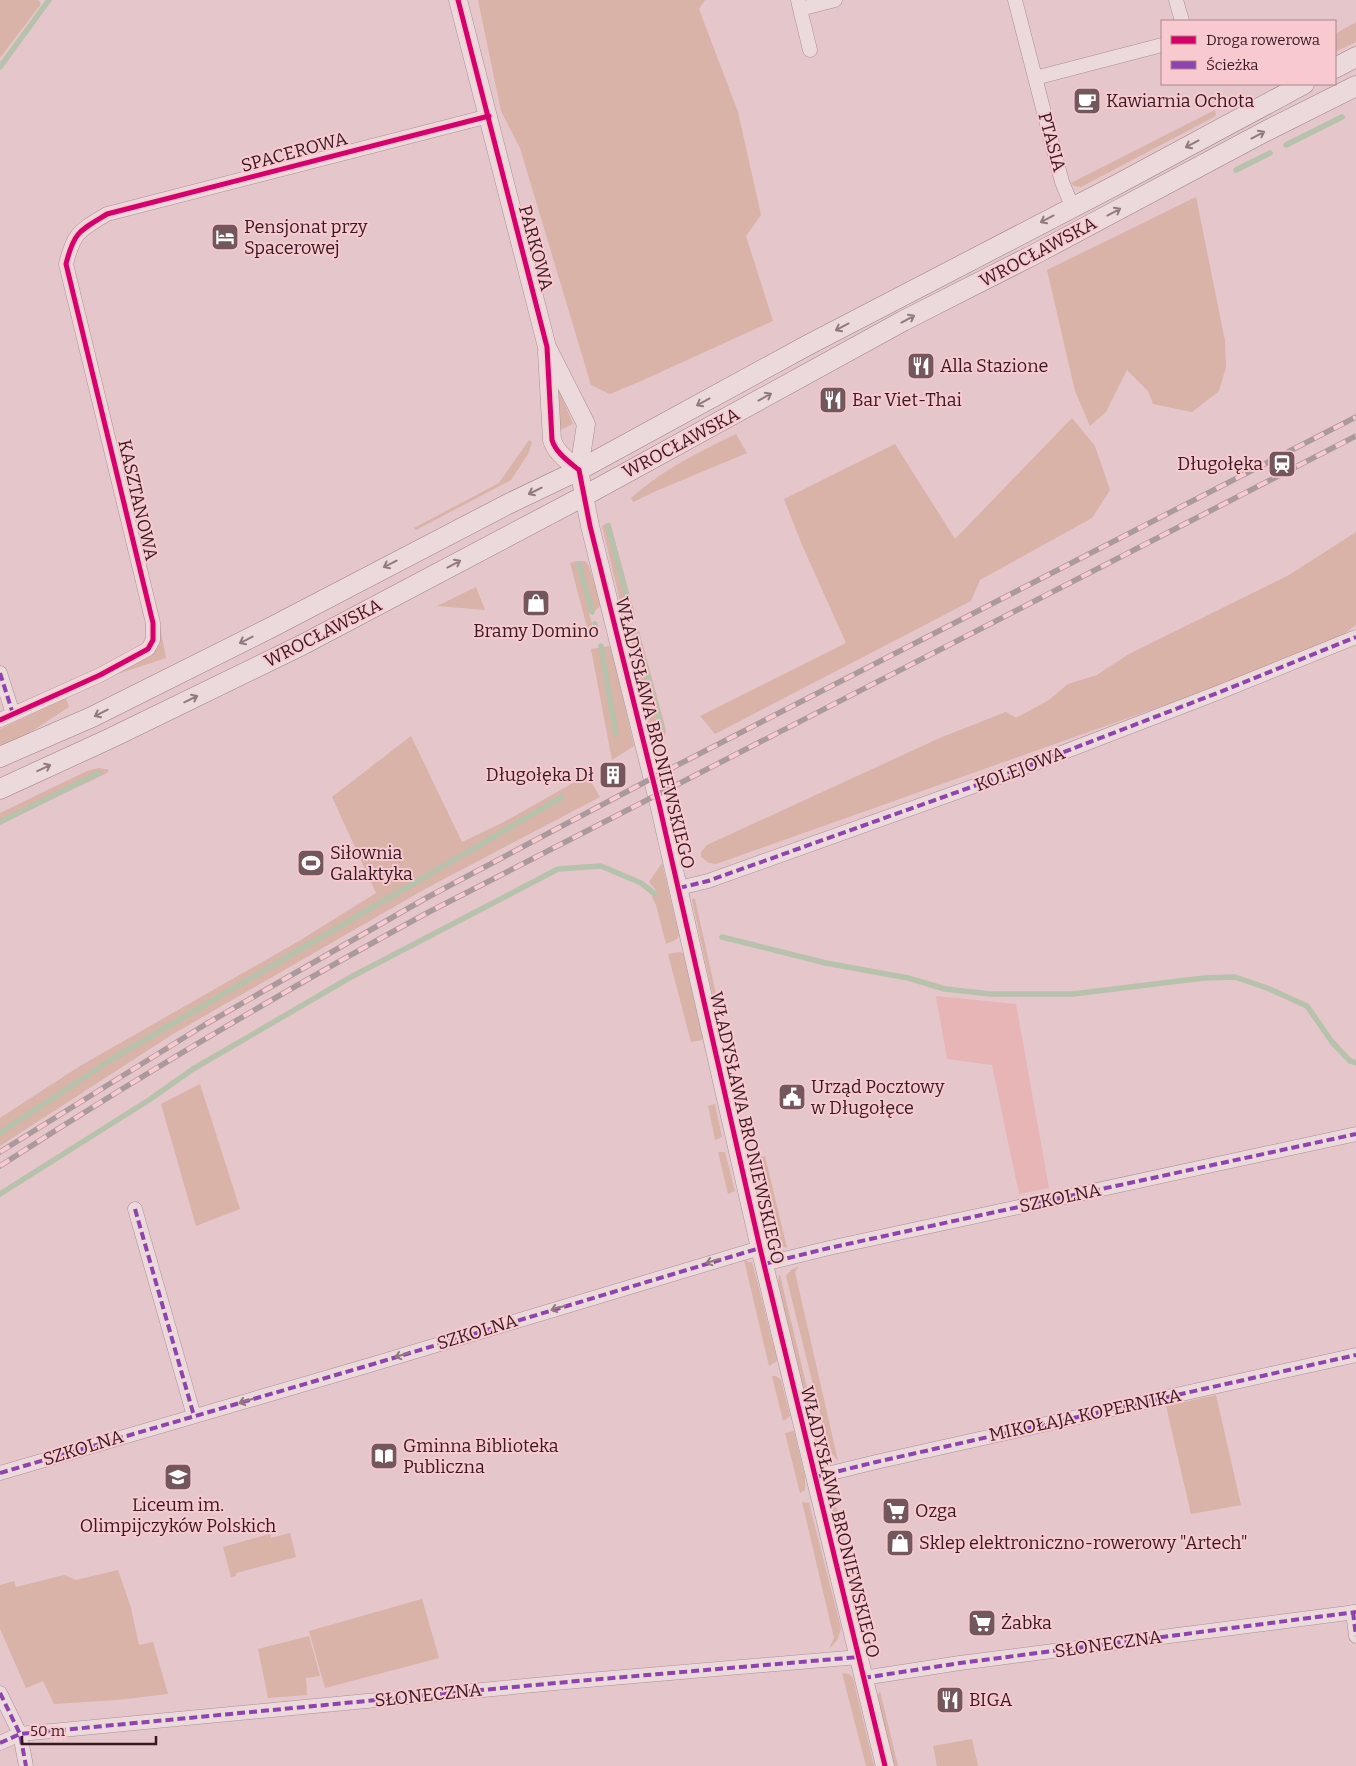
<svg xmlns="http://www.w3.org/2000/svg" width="1356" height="1766" font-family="Bitter,serif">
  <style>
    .farmland { fill: #e7b5b6 }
    .green { fill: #d9b2a8 }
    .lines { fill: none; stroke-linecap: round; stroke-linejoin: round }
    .stream { stroke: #b6c2ab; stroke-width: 5.5 }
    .minor-casing { stroke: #a89095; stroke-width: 15 }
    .tertiary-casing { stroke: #a89095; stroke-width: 19 }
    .secondary-casing { stroke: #998085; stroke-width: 21 }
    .minor { stroke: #ecd9db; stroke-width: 14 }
    .tertiary { stroke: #ecd9db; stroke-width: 18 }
    .secondary { stroke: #ecd9db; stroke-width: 20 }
    .rail-casing { stroke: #aa9a9c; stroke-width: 5.5 }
    .rail { stroke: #f8c9ce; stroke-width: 4; stroke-dasharray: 11; stroke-linecap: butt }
    .quiet { stroke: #8e44ad; stroke-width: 4; stroke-dasharray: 8 4; stroke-linecap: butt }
    .cycleway-casing { stroke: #f8c9ce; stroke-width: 8 }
    .cycleway { stroke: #d6006c; stroke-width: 5 }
    .oneway { stroke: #92797f }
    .labels { text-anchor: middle; stroke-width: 4; stroke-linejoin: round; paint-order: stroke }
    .poi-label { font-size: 18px; fill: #371923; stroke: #f8c9ce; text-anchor: start }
    .street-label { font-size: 18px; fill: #371923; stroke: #f8c9ce }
  </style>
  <rect width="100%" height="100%" fill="#e5c6ca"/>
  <path class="farmland" d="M936 996 1016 1004 1049 1188 1019 1194 992 1065 947 1059Z"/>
  <path class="green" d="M0 0H38L41 4 0 58Z
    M478 0H705L699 9 738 112 761 215 746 236 773 321 641 381 610 394 591 385 520 148 501 111Z
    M1356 22V42L1335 52V34Z
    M1215 110 1216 115 1214 117 1081 187 1074 186 1071 183Z
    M1196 197 1225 341 1226 367 1219 391 1192 412 1153 404 1148 391 1127 370 1106 412 1090 426 1075 391 1047 270Z
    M553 375 573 424 560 430Z
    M1072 418 1095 446 1110 490 1092 518 980 580 971 601 715 734 700 716 846 643 802 545 784 499 895 444 955 539Z
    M736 434 747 453 656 491 633 502 631 498C664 469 697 453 736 434Z
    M529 440 532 442 528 454 511 480 416 530 414 528 499 483Z
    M610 522 635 615 624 617 602 526Z
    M1356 532V625L1336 640 1207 690 716 864 709 863 701 857V852L707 845 942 737 1006 712 1016 718 1049 700 1068 684 1097 675 1129 654 1289 575Z
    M576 561H585L589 566 601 605 596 610 589 613 594 631H588L570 563Z
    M476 587 485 610 437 606Z
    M160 627 166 658 118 674 152 653Z
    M631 628H636L639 631 666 730 662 747 655 745 629 631Z
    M611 646 634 746 612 760 591 649Z
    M66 698 69 707 26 735 0 746V729Z
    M411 736 462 842 504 822 587 775 600 797 425 889 173 1034 0 1146V1118L80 1066 299 941 376 893 332 797Z
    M99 768 109 770 107 773 0 824V813L87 771Z
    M662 863 679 935 677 939 666 944 656 905 652 897 656 890 649 882Z
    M693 898 695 899 720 1012 716 1011 692 900Z
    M680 952 683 953 703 1037 702 1040 691 1042 668 954Z
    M200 1084 240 1209 196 1226 161 1104Z
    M715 1104 722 1137 715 1140 708 1106Z
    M718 1152H725L735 1191 728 1194Z
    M765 1156 787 1248 781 1246 778 1241 760 1157Z
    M744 1260 752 1263 753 1265 777 1359 776 1362 769 1366Z
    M799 1266 795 1272 838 1461 831 1452 826 1437 786 1276 791 1270Z
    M779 1275H780L808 1392 802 1388 778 1282Z
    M772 1376H776L781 1380 790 1416 783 1421Z
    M1216 1395 1241 1505 1191 1514 1166 1406Z
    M794 1431 805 1477V1490L800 1493 785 1433Z
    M832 1488 862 1615V1622L860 1624 829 1495Z
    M802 1502 809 1503 841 1628 838 1639 829 1649 834 1638Z
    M290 1533 296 1557 236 1573V1576L231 1577 223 1547 270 1534 271 1538Z
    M118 1570 131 1608 139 1645 153 1642 168 1694 117 1700 54 1704 43 1681 26 1688 0 1629V1585L14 1581 16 1587 64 1575 76 1580Z
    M422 1599 439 1658 325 1688 309 1631Z
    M309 1636 320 1676 306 1678 307 1695 268 1698 258 1649Z
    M842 1673 849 1674 853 1678 874 1766H866Z
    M880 1691 898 1766H894L878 1700V1695Z
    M972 1739 978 1766H937L933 1746Z"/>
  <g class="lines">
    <path class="stream" d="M0 67 49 0
      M1286 145 1342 117
      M1236 170 1270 153
      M608 526 631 612
      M579 564 592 612
      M595 624 597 633
      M635 630 662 729
      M601 646 616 734
      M0 822 99 773
      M722 937 826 963 908 978 945 989 990 994H1073L1204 978 1235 977 1267 988 1307 1006 1332 1042 1350 1061 1356 1063
      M0 1133 117 1056 562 797
      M0 1194 149 1100 193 1069 351 977 558 869 601 866 641 883 655 894"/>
    <defs>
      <path id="minor" d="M798 0 800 9 835 0
        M1015 0 1062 182 1072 206
        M1176 0 1182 21
        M800 9 810 50
        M1035 78 1162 45
        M0 673 13 714
        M0 720 100 675 148 649 153 640V623L66 264C74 232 79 231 107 214L489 116
        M679 888 708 881 991 780 1220 692 1356 637
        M135 1209 194 1416
        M764 1264 829 1248 1356 1134
        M0 1473 370 1365 760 1248
        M815 1477 876 1462 1356 1355
        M1353 1612 1356 1636
        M863 1678 960 1663 1356 1612
        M0 1693 20 1734 26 1766
        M0 1743 20 1734 577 1681 859 1657"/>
      <path id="tertiary" d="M458 0 547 347 586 424 579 470 590 526 659 804 760 1248 885 1766
        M547 352 552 440C556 453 568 461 579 470"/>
      <path id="secondary" d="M1335 68 1356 57
        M0 757 92 717 270 628 508 504 579 470 808 345 1118 184 1304 84
        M0 789 111 738 302 645 584 496 903 321 1037 253 1266 131 1356 86"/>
    </defs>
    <use href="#minor" class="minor-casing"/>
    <use href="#tertiary" class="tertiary-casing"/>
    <use href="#secondary" class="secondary-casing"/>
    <use href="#minor" class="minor"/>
    <use href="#tertiary" class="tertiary"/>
    <use href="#secondary" class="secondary"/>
    <defs>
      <path id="rail" d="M0 1152 206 1024 428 897 662 773 1356 417
        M0 1166C139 1076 280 993 425 914L1356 436"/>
    </defs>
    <use href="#rail" class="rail-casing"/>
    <use href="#rail" class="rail"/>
    <path class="quiet" d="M0 673 13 714
      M679 888 708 881 991 780 1220 692 1356 637
      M135 1209 194 1416
      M764 1264 829 1248 1356 1134
      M0 1473 370 1365 760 1248
      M815 1477 876 1462 1356 1355
      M1353 1612 1356 1636
      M863 1678 960 1663 1356 1612
      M0 1693 20 1734 26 1766
      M0 1743 20 1734 577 1681 859 1657"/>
    <defs>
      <path id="cycleway" d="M458 0 547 347 552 440C556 453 568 461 579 470L590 526 659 804 760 1248 885 1766
        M0 720 100 675 148 649 153 640V623L66 264C74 232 79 231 107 214L489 116"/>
    </defs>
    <use href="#cycleway" class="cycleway-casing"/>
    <use href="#cycleway" class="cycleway"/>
  </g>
  <defs><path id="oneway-shaft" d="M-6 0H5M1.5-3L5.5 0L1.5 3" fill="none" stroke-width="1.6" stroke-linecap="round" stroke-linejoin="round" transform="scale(1.25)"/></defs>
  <g class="oneway">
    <use href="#oneway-shaft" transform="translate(1258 135) rotate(-28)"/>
    <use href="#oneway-shaft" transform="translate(1192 144) rotate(152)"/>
    <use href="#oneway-shaft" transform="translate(1114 212) rotate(-28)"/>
    <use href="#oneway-shaft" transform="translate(1047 219) rotate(152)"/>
    <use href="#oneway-shaft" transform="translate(908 319) rotate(-28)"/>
    <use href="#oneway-shaft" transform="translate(842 327) rotate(152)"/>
    <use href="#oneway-shaft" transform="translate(765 397) rotate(-29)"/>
    <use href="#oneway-shaft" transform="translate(703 402) rotate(151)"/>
    <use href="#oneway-shaft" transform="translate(535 491) rotate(154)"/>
    <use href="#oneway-shaft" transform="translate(390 564) rotate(153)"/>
    <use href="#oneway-shaft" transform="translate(454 564) rotate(-28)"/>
    <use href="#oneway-shaft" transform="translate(246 640) rotate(153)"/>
    <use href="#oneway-shaft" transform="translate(191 699) rotate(-26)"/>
    <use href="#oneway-shaft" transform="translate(101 713) rotate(153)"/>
    <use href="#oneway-shaft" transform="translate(44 768) rotate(-25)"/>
    <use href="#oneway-shaft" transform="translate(713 1261) rotate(163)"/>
    <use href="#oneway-shaft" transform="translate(558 1308) rotate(163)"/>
    <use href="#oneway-shaft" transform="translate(402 1355) rotate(163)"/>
    <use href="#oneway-shaft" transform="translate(246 1401) rotate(163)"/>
  </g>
  <defs>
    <symbol id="cafe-square" viewBox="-11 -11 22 22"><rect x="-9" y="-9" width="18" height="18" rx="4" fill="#74565d" stroke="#f8c9ce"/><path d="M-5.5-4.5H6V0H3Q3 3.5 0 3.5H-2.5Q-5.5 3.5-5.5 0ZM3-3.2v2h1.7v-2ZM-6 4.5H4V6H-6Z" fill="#fff"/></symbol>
    <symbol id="hotel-square" viewBox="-11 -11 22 22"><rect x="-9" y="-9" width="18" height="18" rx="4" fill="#74565d" stroke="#f8c9ce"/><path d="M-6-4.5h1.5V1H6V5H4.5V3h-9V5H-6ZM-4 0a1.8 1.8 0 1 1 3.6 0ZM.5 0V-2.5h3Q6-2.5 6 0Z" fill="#fff"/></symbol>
    <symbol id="restaurant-square" viewBox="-11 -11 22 22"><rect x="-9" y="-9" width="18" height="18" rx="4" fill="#74565d" stroke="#f8c9ce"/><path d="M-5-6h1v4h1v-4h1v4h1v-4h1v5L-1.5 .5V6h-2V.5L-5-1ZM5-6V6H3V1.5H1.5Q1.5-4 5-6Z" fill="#fff"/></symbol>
    <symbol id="station-square" viewBox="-11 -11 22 22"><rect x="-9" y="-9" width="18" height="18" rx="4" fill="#74565d" stroke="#f8c9ce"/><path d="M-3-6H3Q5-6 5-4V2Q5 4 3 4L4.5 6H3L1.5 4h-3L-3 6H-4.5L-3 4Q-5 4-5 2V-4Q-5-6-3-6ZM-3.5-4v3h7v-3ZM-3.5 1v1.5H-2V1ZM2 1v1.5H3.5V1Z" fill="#fff"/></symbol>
    <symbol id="shop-square" viewBox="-11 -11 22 22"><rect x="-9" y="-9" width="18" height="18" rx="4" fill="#74565d" stroke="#f8c9ce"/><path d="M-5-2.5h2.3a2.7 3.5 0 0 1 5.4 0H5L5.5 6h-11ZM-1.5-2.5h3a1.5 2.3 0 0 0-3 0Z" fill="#fff"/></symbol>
    <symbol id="building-square" viewBox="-11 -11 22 22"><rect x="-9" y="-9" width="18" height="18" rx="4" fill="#74565d" stroke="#f8c9ce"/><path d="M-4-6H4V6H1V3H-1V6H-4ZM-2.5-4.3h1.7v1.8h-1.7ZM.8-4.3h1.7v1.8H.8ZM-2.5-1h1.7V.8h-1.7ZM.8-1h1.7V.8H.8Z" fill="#fff"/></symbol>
    <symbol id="stadium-square" viewBox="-11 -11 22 22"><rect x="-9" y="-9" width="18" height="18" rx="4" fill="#74565d" stroke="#f8c9ce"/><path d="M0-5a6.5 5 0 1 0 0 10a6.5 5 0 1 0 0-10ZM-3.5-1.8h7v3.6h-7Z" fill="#fff"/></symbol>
    <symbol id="civic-square" viewBox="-11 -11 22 22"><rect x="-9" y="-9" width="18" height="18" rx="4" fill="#74565d" stroke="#f8c9ce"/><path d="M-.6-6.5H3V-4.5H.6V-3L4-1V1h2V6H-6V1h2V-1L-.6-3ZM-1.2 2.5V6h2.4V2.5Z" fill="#fff"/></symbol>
    <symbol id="library-square" viewBox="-11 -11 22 22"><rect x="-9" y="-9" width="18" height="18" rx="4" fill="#74565d" stroke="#f8c9ce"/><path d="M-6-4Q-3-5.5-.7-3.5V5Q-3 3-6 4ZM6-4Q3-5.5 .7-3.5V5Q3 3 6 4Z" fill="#fff"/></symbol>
    <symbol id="school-square" viewBox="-11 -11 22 22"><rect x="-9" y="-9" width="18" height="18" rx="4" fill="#74565d" stroke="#f8c9ce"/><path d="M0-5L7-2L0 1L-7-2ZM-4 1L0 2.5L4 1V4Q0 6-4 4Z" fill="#fff"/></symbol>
    <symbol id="supermarket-square" viewBox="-11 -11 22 22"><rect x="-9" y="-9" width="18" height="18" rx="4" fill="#74565d" stroke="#f8c9ce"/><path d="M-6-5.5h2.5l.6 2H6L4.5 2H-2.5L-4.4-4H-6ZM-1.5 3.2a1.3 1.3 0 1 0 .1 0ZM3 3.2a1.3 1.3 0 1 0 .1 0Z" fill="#fff"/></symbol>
  </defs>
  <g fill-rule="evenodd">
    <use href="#cafe-square" x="1071" y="85" width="32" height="32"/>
    <use href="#hotel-square" x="209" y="221" width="32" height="32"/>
    <use href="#restaurant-square" x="905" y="350" width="32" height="32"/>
    <use href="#restaurant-square" x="817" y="384" width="32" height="32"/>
    <use href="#station-square" x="1266" y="448" width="32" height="32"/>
    <use href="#shop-square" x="520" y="587" width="32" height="32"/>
    <use href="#building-square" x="597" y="759" width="32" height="32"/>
    <use href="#stadium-square" x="295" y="847" width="32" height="32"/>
    <use href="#civic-square" x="776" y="1081" width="32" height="32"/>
    <use href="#library-square" x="368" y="1440" width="32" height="32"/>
    <use href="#school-square" x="162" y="1461" width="32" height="32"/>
    <use href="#supermarket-square" x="880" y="1495" width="32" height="32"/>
    <use href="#shop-square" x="884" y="1527" width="32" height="32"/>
    <use href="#supermarket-square" x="966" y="1607" width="32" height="32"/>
    <use href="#restaurant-square" x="934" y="1684" width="32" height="32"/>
  </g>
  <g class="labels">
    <g class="poi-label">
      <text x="1106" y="107">Kawiarnia Ochota</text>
      <text x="244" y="233">Pensjonat przy<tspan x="244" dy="21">Spacerowej</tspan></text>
      <text x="940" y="372">Alla Stazione</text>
      <text x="852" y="406">Bar Viet-Thai</text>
      <text x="1263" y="470" text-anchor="end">Długołęka</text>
      <text x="536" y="637" text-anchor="middle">Bramy Domino</text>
      <text x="594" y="781" text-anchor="end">Długołęka Dł</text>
      <text x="330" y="859">Siłownia<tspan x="330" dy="21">Galaktyka</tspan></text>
      <text x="811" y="1093">Urząd Pocztowy<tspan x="811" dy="21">w Długołęce</tspan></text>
      <text x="403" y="1452">Gminna Biblioteka<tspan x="403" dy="21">Publiczna</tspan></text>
      <text x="178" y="1511" text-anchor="middle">Liceum im.<tspan x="178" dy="21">Olimpijczyków Polskich</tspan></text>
      <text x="915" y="1517">Ozga</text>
      <text x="919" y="1549">Sklep elektroniczno-rowerowy "Artech"</text>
      <text x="1001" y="1629">Żabka</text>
      <text x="969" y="1706">BIGA</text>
    </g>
    <g class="street-label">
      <text transform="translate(1052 142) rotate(75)" y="6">PTASIA</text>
      <text transform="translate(294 152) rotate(-15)" y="6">SPACEROWA</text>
      <text transform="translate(536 248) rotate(75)" y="6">PARKOWA</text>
      <text transform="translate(1038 252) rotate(-28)" y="6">WROCŁAWSKA</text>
      <text transform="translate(681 443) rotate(-28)" y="6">WROCŁAWSKA</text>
      <text transform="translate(138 500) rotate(77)" y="6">KASZTANOWA</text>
      <text transform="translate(323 633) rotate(-27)" y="6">WROCŁAWSKA</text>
      <text transform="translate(655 733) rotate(76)" y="6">WŁADYSŁAWA BRONIEWSKIEGO</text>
      <text transform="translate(1020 769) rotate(-21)" y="6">KOLEJOWA</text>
      <text transform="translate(747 1128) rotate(77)" y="6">WŁADYSŁAWA BRONIEWSKIEGO</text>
      <text transform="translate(1060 1198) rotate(-12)" y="6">SZKOLNA</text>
      <text transform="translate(477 1332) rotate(-17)" y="6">SZKOLNA</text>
      <text transform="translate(1085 1415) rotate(-12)" y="6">MIKOŁAJA KOPERNIKA</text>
      <text transform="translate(83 1448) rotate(-17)" y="6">SZKOLNA</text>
      <text transform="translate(840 1522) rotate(76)" y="6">WŁADYSŁAWA BRONIEWSKIEGO</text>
      <text transform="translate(1108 1644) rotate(-8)" y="6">SŁONECZNA</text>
      <text transform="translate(428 1695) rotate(-6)" y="6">SŁONECZNA</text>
    </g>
  </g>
  <rect x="1161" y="20" width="175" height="65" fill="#f8c9ce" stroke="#ab838a"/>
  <rect x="1171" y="36" width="25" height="8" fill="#d6006c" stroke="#ab838a"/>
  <text x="1206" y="45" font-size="15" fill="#371923">Droga rowerowa</text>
  <rect x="1171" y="61" width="25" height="8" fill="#8e44ad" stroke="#ab838a"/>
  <text x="1206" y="70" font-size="15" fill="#371923">Ścieżka</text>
  <path d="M22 1736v8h134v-8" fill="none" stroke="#371923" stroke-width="2.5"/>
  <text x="30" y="1736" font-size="15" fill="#371923" stroke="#f8c9ce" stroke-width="4" paint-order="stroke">50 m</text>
</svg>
